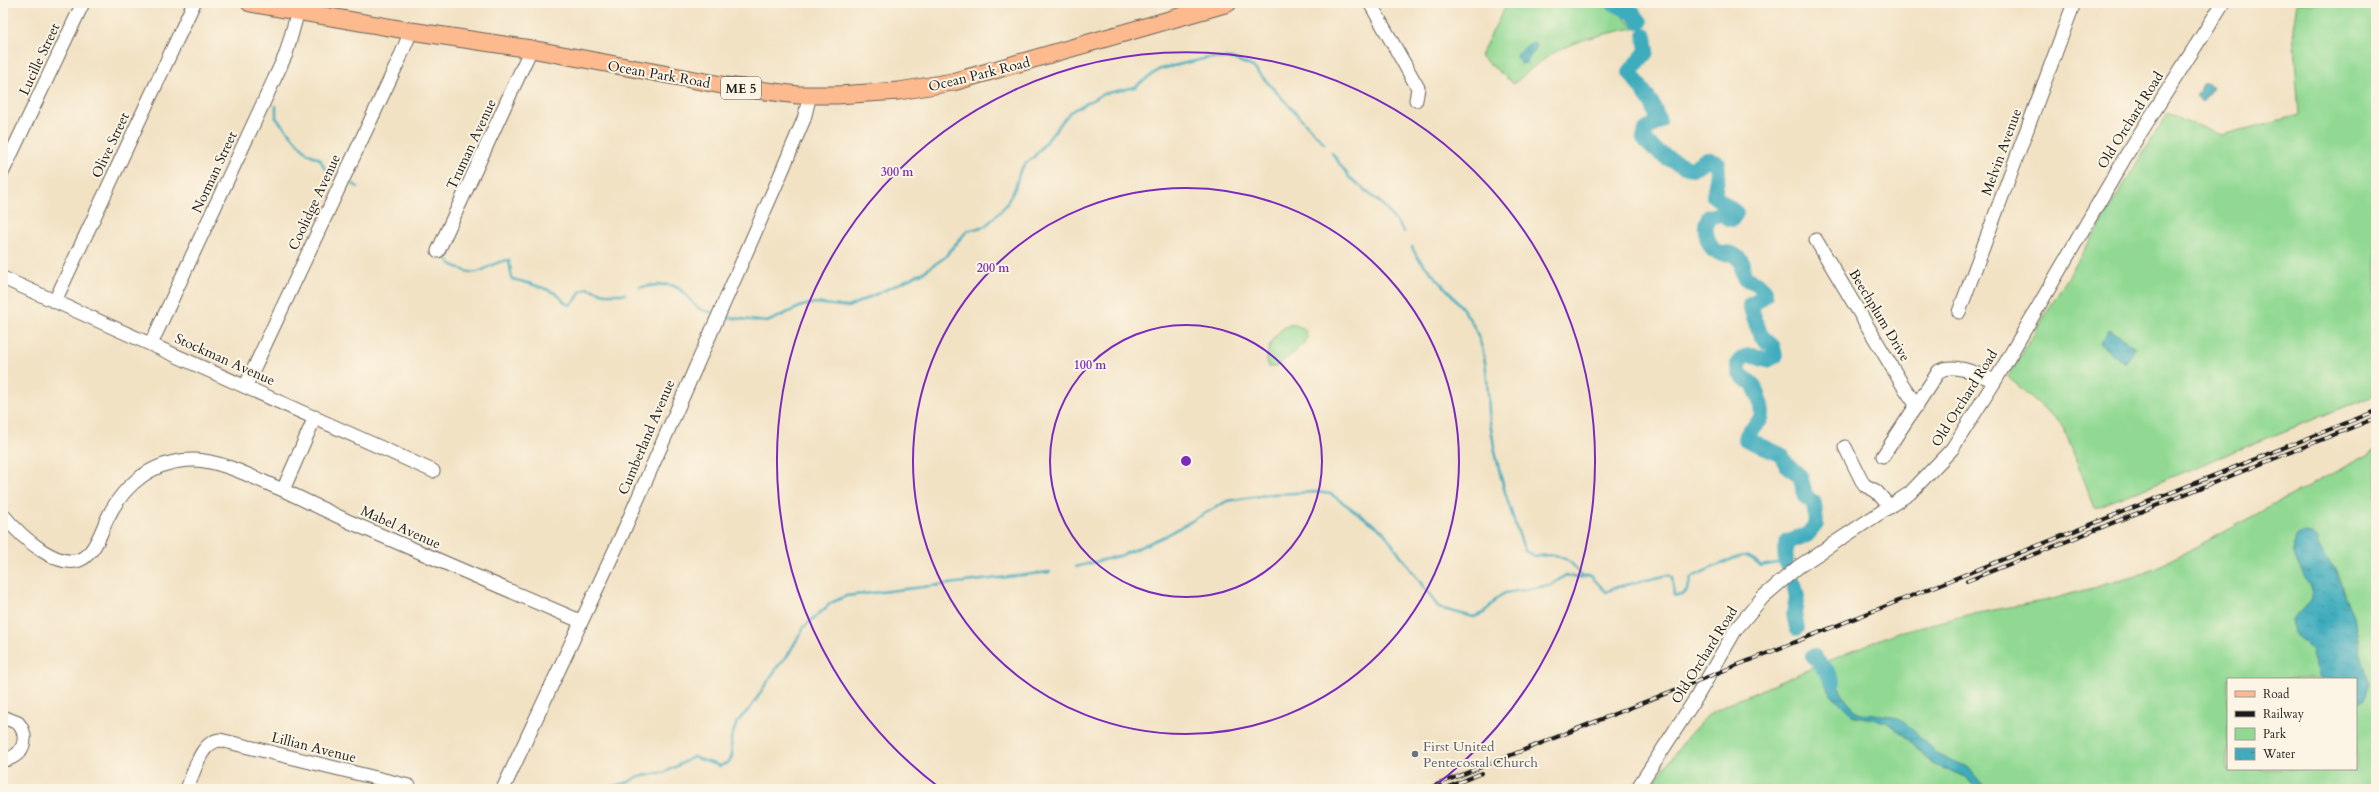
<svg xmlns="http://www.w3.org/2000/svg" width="2379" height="792" font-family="Cardo,serif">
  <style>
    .green { fill: #91d993; stroke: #567a58; fill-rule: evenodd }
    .water { fill: url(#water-ripples); stroke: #2d646c }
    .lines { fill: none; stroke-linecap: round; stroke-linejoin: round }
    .stream { stroke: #3eacbd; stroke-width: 2.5 }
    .river { stroke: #3eacbd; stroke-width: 16 }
    .minor-casing { stroke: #676157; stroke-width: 15 }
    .major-casing { stroke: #676157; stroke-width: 19 }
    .minor { stroke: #fff; stroke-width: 13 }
    .major { stroke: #fcba8e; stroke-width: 17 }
    .rail-casing { stroke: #1c1c1c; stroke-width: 4 }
    .rail { stroke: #fcf5e5; stroke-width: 2.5; stroke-dasharray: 8; stroke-linecap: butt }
    .ring { fill: none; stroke: #7b2cbf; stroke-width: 2 }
    .worship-dot { fill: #6b7280; stroke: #fcf5e5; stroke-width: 1.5 }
    .labels { text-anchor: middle; stroke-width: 4; stroke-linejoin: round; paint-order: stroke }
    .shield { fill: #fcf5e5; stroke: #5f5d58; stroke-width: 1 }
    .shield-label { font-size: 13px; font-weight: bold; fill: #1c1c1c }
    .street-label { font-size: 14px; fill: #1c1c1c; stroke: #fcf5e5 }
    .worship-label { font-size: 14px; fill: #5b616d; stroke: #fcf5e5; text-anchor: start }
    .centre { fill: #7b2cbf; stroke: #fcf5e5; stroke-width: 2 }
    .ring-label { font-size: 12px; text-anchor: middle; font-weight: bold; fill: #7b2cbf; stroke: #fcf5e5; stroke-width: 4; stroke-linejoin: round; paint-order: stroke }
  </style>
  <defs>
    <pattern id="water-ripples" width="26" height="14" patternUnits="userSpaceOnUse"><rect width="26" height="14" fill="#3eacbd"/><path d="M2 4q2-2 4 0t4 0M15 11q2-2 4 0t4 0" fill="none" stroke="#338b99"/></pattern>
  </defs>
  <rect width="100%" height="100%" fill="#fcf5e5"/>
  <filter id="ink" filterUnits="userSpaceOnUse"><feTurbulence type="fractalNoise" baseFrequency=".025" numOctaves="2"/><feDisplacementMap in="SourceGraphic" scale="8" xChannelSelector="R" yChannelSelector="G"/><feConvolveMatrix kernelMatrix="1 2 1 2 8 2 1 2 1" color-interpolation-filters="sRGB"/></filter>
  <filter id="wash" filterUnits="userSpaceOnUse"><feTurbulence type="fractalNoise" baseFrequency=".012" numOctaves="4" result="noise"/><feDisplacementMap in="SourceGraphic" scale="16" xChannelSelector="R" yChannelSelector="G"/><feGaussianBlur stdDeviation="0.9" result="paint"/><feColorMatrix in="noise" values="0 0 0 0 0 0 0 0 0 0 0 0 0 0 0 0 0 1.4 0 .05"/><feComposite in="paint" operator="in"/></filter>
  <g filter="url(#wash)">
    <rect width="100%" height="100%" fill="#f2e2c4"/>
    <path class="green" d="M1507 3H1599L1618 11 1634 28C1579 39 1557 44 1514 84L1480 56Z
      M2297 3H2376V394L2095 508 2062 424 2008 377 2167 113 2221 135 2299 115 2293 29Z
      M1294 324 1305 330 1307 338 1305 343 1276 367H1268C1263 350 1277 326 1294 324Z
      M2376 450V789H1649L1688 736 1707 716 1728 704 1894 633 1967 615 2048 600 2136 576 2171 560ZM2228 679H2356V769H2228Z"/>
    <path class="water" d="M1533 42 1537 46 1526 63 1520 64 1517 54Z
      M2206 83 2213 87 2202 102 2196 97 2203 84Z
      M2110 329 2135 348 2124 363 2099 343Z
      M2301 533 2311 534 2317 539 2319 548 2335 569 2354 617 2360 650 2369 683 2364 698 2356 704V679H2320L2311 649 2294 635 2292 620 2312 599C2313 578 2287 562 2295 538Z
      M1825 663 1843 695 1855 710 1862 713 1893 716 1905 722 1938 755 1968 767 1986 789H1976L1966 777 1932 764 1908 738 1886 722 1852 715 1829 692 1817 666Z"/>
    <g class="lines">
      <path class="stream" d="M276 106V118L307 153 320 159 325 169 335 175
        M1332 153 1349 177 1383 205 1404 232
        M351 183 358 187
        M1412 247 1417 257C1437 280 1467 306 1478 336 1489 363 1487 393 1490 422 1496 466 1509 510 1525 551L1535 556 1555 555 1565 559 1571 563 1583 577
        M445 249C444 256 446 261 453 265 484 283 483 262 509 260L512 279C527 283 541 286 555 293 561 296 563 303 569 305L576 300 580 292 588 288 605 294H625
        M640 287C650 287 664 282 674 286 691 293 690 310 711 312
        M724 317 767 322 802 306 815 303 848 307 922 273 944 258 967 231 986 226 1006 205 1015 188 1020 171 1026 163 1034 157 1070 112 1103 94 1135 87 1160 69 1208 58 1234 59 1253 67 1324 143
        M1076 567 1122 555 1165 536 1227 501 1273 494 1316 492 1331 494 1383 531 1439 608 1474 617 1484 613 1497 598 1505 593 1551 585 1566 575 1577 578 1591 576 1606 592 1617 587 1668 575 1672 577 1674 595C1687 598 1689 586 1691 578 1698 574 1740 554 1745 556 1751 557 1757 562 1761 566L1777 563 1786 557
        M601 789 629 782 637 777 666 772 693 757 720 766 729 762 732 756 731 739 737 722 751 707 778 666 788 655 804 627 831 603 846 596 1050 572"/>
      <path class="river" d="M1614 3 1633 13 1640 22
        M1645 36 1647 51 1630 72 1652 104 1659 121 1646 130 1644 139C1651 150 1681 167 1693 168L1707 159 1717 163 1718 172 1714 196 1736 213 1732 219 1720 214 1709 217C1702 228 1707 240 1713 250 1727 258 1730 246 1743 264L1742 270 1746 279 1757 283 1765 291V295L1750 306 1761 336 1773 347 1775 356 1767 360C1755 357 1747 351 1738 363 1737 375 1744 377 1752 384 1758 390 1761 405 1762 413 1762 425 1747 428 1746 439L1781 455 1786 464 1800 476 1806 497 1814 503 1816 524 1807 535 1788 541 1785 548 1786 563
        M1794 584 1797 597 1794 614 1797 628
        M1813 656 1826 670 1833 682"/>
    </g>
  </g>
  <g filter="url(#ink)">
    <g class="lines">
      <defs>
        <path id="minor" d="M1370 3 1418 88 1416 100
          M3 171 83 3
          M1816 240 1902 384 1917 406
          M438 251 531 49
          M3 278 433 471
          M55 301 194 3
          M1959 312 2074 3
          M151 344 286 54 298 11
          M246 385 399 60 411 31
          M315 417 283 490 350 522 580 621
          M1845 447 1864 485 1876 491 1890 507
          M1883 456 1939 371C1955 362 1980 375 1995 381
          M3 515C18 533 64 579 88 554 97 546 102 530 107 519 124 484 153 460 194 460 221 460 258 480 283 490
          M3 717 18 723C31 738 22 758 3 760
          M187 789C194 773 200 742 220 740L409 786
          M503 789 621 537 779 178 804 119 810 95
          M1637 789 1696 698 1736 629 1763 597 1798 567 1910 493 1952 449 1995 381 2127 154 2223 3"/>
        <path id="major" d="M250 3 411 31 531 49 727 86 798 95H837L899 91 953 82 1228 3"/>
      </defs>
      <use href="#minor" class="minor-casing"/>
      <use href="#major" class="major-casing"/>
      <use href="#minor" class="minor"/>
      <use href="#major" class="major"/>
      <defs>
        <path id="rail" d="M1967 581 2376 418
          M1426 789 2376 411
          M1443 789 1482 773"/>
      </defs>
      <use href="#rail" class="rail-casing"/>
      <use href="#rail" class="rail"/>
    </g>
  </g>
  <g class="ring">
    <circle cx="1186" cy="461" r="136"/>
    <circle cx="1186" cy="461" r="273"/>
    <path d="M940 788A409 409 0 1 1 1432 788"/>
  </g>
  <circle class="worship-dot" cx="1415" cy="754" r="4"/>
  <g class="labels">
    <rect class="shield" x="721" y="77" width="40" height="22" rx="3"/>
    <g class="shield-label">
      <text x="741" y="93">ME 5</text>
    </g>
    <g class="street-label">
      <text transform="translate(39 59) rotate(-65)" y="5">Lucille Street</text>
      <text transform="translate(659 74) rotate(10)" y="5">Ocean Park Road</text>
      <text transform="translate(979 74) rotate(-14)" y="5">Ocean Park Road</text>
      <text transform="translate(2130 120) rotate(-58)" y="5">Old Orchard Road</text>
      <text transform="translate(471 144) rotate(-65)" y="5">Truman Avenue</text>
      <text transform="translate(110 145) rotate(-65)" y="5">Olive Street</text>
      <text transform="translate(2001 152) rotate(-70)" y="5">Melvin Avenue</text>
      <text transform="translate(214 172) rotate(-65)" y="5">Norman Street</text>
      <text transform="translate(314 202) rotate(-65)" y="5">Coolidge Avenue</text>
      <text transform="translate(1880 315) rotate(59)" y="5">Beechplum Drive</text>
      <text transform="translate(225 359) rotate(24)" y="5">Stockman Avenue</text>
      <text transform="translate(1964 398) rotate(-58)" y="5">Old Orchard Road</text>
      <text transform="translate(646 437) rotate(-67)" y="5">Cumberland Avenue</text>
      <text transform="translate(401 527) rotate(24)" y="5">Mabel Avenue</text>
      <text transform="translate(1704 655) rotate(-58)" y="5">Old Orchard Road</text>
      <text transform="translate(314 747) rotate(14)" y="5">Lillian Avenue</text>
    </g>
    <g class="worship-label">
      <text x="1423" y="751">First United<tspan x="1423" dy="16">Pentecostal Church</tspan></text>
    </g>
  </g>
  <circle cx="1186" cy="461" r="6" class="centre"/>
  <g class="ring-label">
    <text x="897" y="176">300 m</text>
    <text x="993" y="272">200 m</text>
    <text x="1090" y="369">100 m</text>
  </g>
  <rect width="2379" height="792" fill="none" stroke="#fcf5e5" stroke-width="16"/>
  <rect x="2227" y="678" width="130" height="92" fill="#fcf5e5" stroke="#a29e95"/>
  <rect x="2235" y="691" width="20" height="6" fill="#fcba8e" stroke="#a29e95"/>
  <text x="2263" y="698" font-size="12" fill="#1c1c1c">Road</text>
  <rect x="2235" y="711" width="20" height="6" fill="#1c1c1c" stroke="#a29e95"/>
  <text x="2263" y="718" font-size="12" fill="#1c1c1c">Railway</text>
  <rect x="2235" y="728" width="20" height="12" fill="#91d993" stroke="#a29e95"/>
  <text x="2263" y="738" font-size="12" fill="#1c1c1c">Park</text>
  <rect x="2235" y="748" width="20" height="12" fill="url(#water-ripples)" stroke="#a29e95"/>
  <text x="2263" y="758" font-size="12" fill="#1c1c1c">Water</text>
</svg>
